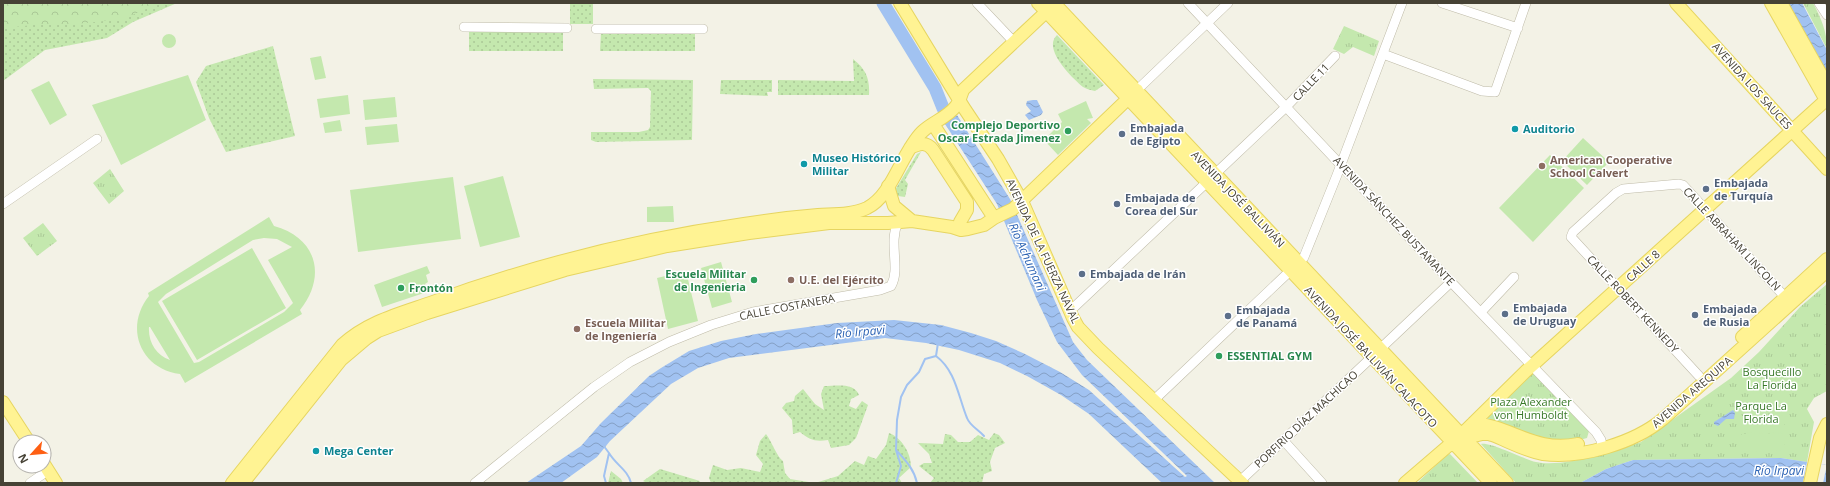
<svg xmlns="http://www.w3.org/2000/svg" width="1830" height="486" font-family="'Open Sans',sans-serif">
  <style>
    .grass { fill: url(#grass-dots) }
    .forest { fill: url(#forest-crowns) }
    .park { fill: url(#park-tufts) }
    .pitch { fill: #c4e8ae; fill-rule: evenodd }
    .water { fill: url(#water-waves) }
    .pier { fill: #f3f2e6 }
    .lines { fill: none; stroke-linecap: round; stroke-linejoin: round }
    .stream { stroke: #a1c2f1; stroke-width: 2 }
    .river { stroke: #a1c2f1; stroke-width: 13 }
    .minor-casing { stroke: #bfbba8; stroke-width: 10 }
    .major-casing { stroke: #e6d561; stroke-width: 14 }
    .minor { stroke: #fff; stroke-width: 9 }
    .major { stroke: #fff393; stroke-width: 12 }
    .culture-dot { fill: #0f9aa8; stroke: #fff; stroke-width: 1.5 }
    .leisure-dot { fill: #2e9e5b; stroke: #fff; stroke-width: 1.5 }
    .service-dot { fill: #5c6f8a; stroke: #fff; stroke-width: 1.5 }
    .education-dot { fill: #8d6e63; stroke: #fff; stroke-width: 1.5 }
    .labels { text-anchor: middle; stroke-width: 3; stroke-linejoin: round; paint-order: stroke }
    .street-label { font-size: 11px; fill: #464235; stroke: #fff }
    .leisure-label { font-size: 11px; font-weight: bold; fill: #27864d; stroke: #fff; text-anchor: end }
    .service-label { font-size: 11px; font-weight: bold; fill: #4e5e75; stroke: #fff; text-anchor: start }
    .culture-label { font-size: 11px; font-weight: bold; fill: #0d838f; stroke: #fff; text-anchor: start }
    .education-label { font-size: 11px; font-weight: bold; fill: #785e54; stroke: #fff; text-anchor: start }
    .park-label { font-size: 11px; fill: #387927; stroke: #fff }
    .water-label { font-size: 12px; font-style: italic; fill: #2c63b4; stroke: #fff }
  </style>
  <defs>
    <pattern id="grass-dots" width="8" height="8" patternUnits="userSpaceOnUse"><rect width="8" height="8" fill="#c4e8ae"/><path d="M2 2h.1M6 6h.1" fill="none" stroke="#aac896" stroke-width="1.8" stroke-linecap="round"/></pattern>
    <pattern id="forest-crowns" width="20" height="18" patternUnits="userSpaceOnUse"><rect width="20" height="18" fill="#c4e8ae"/><path d="M2 6a3 3 0 1 1 6 0M12 15a3 3 0 1 1 6 0" fill="none" stroke="#aac896"/></pattern>
    <pattern id="park-tufts" width="24" height="20" patternUnits="userSpaceOnUse"><rect width="24" height="20" fill="#c4e8ae"/><path d="M3 7l-1-3M5 7V3M7 7l1-3M15 17l-1-3M17 17v-4M19 17l1-3" fill="none" stroke="#aac896"/></pattern>
    <pattern id="water-waves" width="16" height="10" patternUnits="userSpaceOnUse"><rect width="16" height="10" fill="#a1c2f1"/><path d="M0 5q4-4 8 0t8 0" fill="none" stroke="#859fc4"/></pattern>
  </defs>
  <rect width="100%" height="100%" fill="#f3f2e6"/>
  <path class="grass" d="M3 3H177L133 22 107 38 45 50 3 81Z
    M570 3H593V24H570Z
    M469 32H563V51H469Z
    M601 32 695 33V51H600Z
    M1057 35 1104 85 1095 91C1091 90 1086 89 1083 87 1072 78 1042 49 1057 35Z
    M273 46 295 136 226 152 209 118 196 82 206 66Z
    M853 59C866 69 870 79 869 95H778V80L854 81Z
    M593 79 693 80 692 140 596 142 591 140V132H639L648 130 650 127 651 91 648 88 594 89Z
    M721 80H772V92H767L768 96 720 94Z
    M921 152 905 180 908 184 905 197 898 196 895 190 917 154Z
    M824 386C836 386 854 382 859 395L851 399 849 406 856 409 862 401 868 405 856 438 849 445 831 448 828 440C815 442 810 440 800 432L793 434 792 420 782 408 786 403 794 401 795 396 803 389 815 404 824 410 821 394Z
    M889 433C902 438 911 453 911 467L899 478 902 483H711L709 478 713 465 727 470 741 468 760 472 763 464 756 455 760 441 766 434C772 442 777 457 783 461L785 473 790 479 815 483 838 476 855 461 864 465 868 456 876 459 886 445Z
    M994 433 999 435 1005 443 995 448 990 462 992 471 984 474 982 483H930L934 478 919 466 924 463H932L929 454 918 443 943 444 945 434 951 435 958 442H970L978 435 989 440Z
    M660 469 700 481 699 483H647L643 481Z
    M611 471 621 479 623 483H608Z"/>
  <path class="forest" d="M3 3H160L123 19 76 24H43L3 28Z"/>
  <path class="park" d="M1803 3H1813C1821 18 1827 31 1827 49Z
    M1344 26 1379 41 1374 56 1353 47 1344 54 1333 49Z
    M110 169 124 191 109 204 93 183Z
    M43 223 57 241 37 256 23 238Z
    M1827 284V391L1814 398 1807 409 1814 422 1807 462 1781 458 1633 460 1606 469 1580 483H1516L1481 444C1491 442 1523 459 1536 462 1563 468 1615 451 1641 442L1731 378 1759 352 1800 307Z
    M1533 372 1589 431 1587 438C1550 450 1522 433 1488 420L1487 415Z
    M1450 454 1478 483H1417L1447 455Z"/>
  <path class="pitch" d="M162 41a7 7 0 1 1 14 0a7 7 0 1 1-14 0Z
    M321 56 326 78 315 80 310 58Z
    M188 75 206 120 121 165 92 105Z
    M49 81 67 115 50 125 31 90Z
    M348 95 350 114 320 118 317 99Z
    M395 97 397 117 365 120 363 100Z
    M1086 101 1093 118 1087 119 1091 123 1058 155 1044 140 1062 122 1058 114Z
    M340 120 342 131 325 133 323 123Z
    M397 124 399 142 367 145 365 127Z
    M1583 138 1609 162 1587 185 1562 161Z
    M1550 155 1584 188 1533 242 1499 208Z
    M503 176 520 237 480 247 464 186Z
    M453 177 461 239 358 252 350 190Z
    M673 206 674 222H647V207Z
    M269 217 274 226C317 238 327 276 300 310L302 314 185 383 180 374C140 369 124 327 149 296L148 293ZM264 238 277 239 292 247 268 260 293 303 284 312 199 362 194 363 158 302 166 294 253 240ZM149 327H150L170 360C156 355 148 342 149 327Z
    M252 248 286 308 197 360 162 301Z
    M721 262 732 302 712 308 701 268Z
    M427 266 430 273 426 275 428 282 425 284 427 292 382 307 374 285Z
    M686 271 698 321 668 329 657 278Z
    M1784 415V432L1741 433V416Z
    M1784 433 1785 450 1742 452V434Z"/>
  <path class="water" d="M1787 3H1802L1827 50V72Z
    M1033 100H1037L1043 112 1041 115 1029 120 1025 115 1031 111 1026 105 1027 101Z
    M957 115 1010 199 1073 342 1087 360 1215 483H1162L1089 414 1061 395 1027 376 1000 363 959 350 926 343 885 338 729 358 698 368 671 384 610 441 597 457 561 483H526L581 446 601 423 649 376 661 368 689 351 721 341 756 334 837 323 894 320 941 325 971 333 996 341 1025 354 1060 372 1089 390 1185 477 1187 476 1082 375 1057 342 1037 300 997 204 945 124Z
    M1733 410 1735 413 1734 419H1726L1718 426 1714 424V422Z
    M1781 458 1827 465V483H1580L1606 469 1633 460Z"/>
  <path class="pier" d="M1807 462 1827 465 1823 483H1803Z"/>
  <g class="lines">
    <path class="stream" d="M936 356C956 371 958 396 967 418 970 426 978 429 984 436
      M603 445 609 453 604 476 606 483
      M897 451C906 461 914 469 917 483
      M609 453C616 465 628 470 631 483
      M896 483 901 466 896 450 897 420 901 397 907 385 919 372 925 359 936 356 938 343"/>
    <path class="river" d="M883 3 935 88 943 108 953 124"/>
    <defs>
      <path id="minor" d="M977 3 1014 42
        M1188 3 1451 282 1596 432 1601 440 1602 448
        M1442 3 1518 28
        M1819 3 1827 15
        M464 27 567 28
        M596 29H703
        M1383 54 1482 91 1495 92 1526 3
        M1137 90 1228 3
        M1215 174 1286 107 1335 56
        M3 204 97 139
        M1299 263 1304 257 1337 175 1402 3
        M1070 311 1206 183
        M1481 312 1514 277
        M1380 349 1451 282
        M1699 376 1571 237 1573 232 1616 193 1623 189 1679 184 1683 185 1785 297
        M1154 400 1290 271
        M1284 441 1322 483
        M1240 481 1372 357
        M30 483 43 474
        M475 483 594 387 630 362 669 342 711 325 753 312 880 290 891 286C901 268 888 244 898 222"/>
      <path id="major" d="M900 3 964 108 998 159 1022 201 1073 318 1078 327 1098 348 1242 483
        M1038 3 1491 483
        M1054 3 1507 483
        M1676 3 1827 169
        M1771 3 1827 102
        M1781 3 1827 85
        M933 124 994 218
        M910 148C919 144 926 141 933 150L967 202V210L960 222
        M888 186 894 206 912 221
        M1742 337 1827 259
        M3 402 29 442
        M1473 423C1512 426 1534 453 1578 444
        M1462 434 1474 436 1486 433 1492 435C1508 441 1525 451 1543 454 1581 459 1634 443 1663 419L1827 271
        M44 464 56 483
        M232 483 342 345C367 322 398 314 430 303 531 266 638 239 744 224 769 220 793 217 818 215 833 214 852 215 867 208 893 195 901 153 922 132 932 122 947 118 956 106 959 102 961 96 963 90L1046 12 1056 5
        M243 483 341 360 367 338 378 331 427 313 565 270 667 246 749 233 829 223H888L912 221 952 227 961 230 968 229 984 225 994 218 1013 209 1137 90
        M1405 483 1462 434 1526 371 1827 99
        M1810 483 1820 438 1827 424"/>
    </defs>
    <use href="#minor" class="minor-casing"/>
    <use href="#major" class="major-casing"/>
    <use href="#minor" class="minor"/>
    <use href="#major" class="major"/>
  </g>
  <g class="culture-dot">
    <circle cx="1515" cy="129" r="4"/>
    <circle cx="804" cy="164" r="4"/>
    <circle cx="316" cy="451" r="4"/>
  </g>
  <g class="leisure-dot">
    <circle cx="1068" cy="131" r="4"/>
    <circle cx="754" cy="280" r="4"/>
    <circle cx="401" cy="288" r="4"/>
    <circle cx="1219" cy="356" r="4"/>
  </g>
  <g class="service-dot">
    <circle cx="1122" cy="134" r="4"/>
    <circle cx="1706" cy="189" r="4"/>
    <circle cx="1117" cy="204" r="4"/>
    <circle cx="1082" cy="274" r="4"/>
    <circle cx="1505" cy="314" r="4"/>
    <circle cx="1695" cy="315" r="4"/>
    <circle cx="1228" cy="316" r="4"/>
  </g>
  <g class="education-dot">
    <circle cx="1542" cy="166" r="4"/>
    <circle cx="791" cy="280" r="4"/>
    <circle cx="577" cy="329" r="4"/>
  </g>
  <g class="labels">
    <g class="street-label">
      <text transform="translate(1311 82) rotate(-46)" y="4">CALLE 11</text>
      <text transform="translate(1752 86) rotate(48)" y="4">AVENIDA LOS SAUCES</text>
      <text transform="translate(1238 199) rotate(46)" y="4">AVENIDA JOSÉ BALLIVIÁN</text>
      <text transform="translate(1394 221) rotate(47)" y="4">AVENIDA SÁNCHEZ BUSTAMANTE</text>
      <text transform="translate(1732 239) rotate(47)" y="4">CALLE ABRAHAM LINCOLN</text>
      <text transform="translate(1043 251) rotate(65)" y="4">AVENIDA DE LA FUERZA NAVAL</text>
      <text transform="translate(1643 266) rotate(-42)" y="4">CALLE 8</text>
      <text transform="translate(1633 304) rotate(47)" y="4">CALLE ROBERT KENNEDY</text>
      <text transform="translate(787 307) rotate(-11)" y="4">CALLE COSTANERA</text>
      <text transform="translate(1371 357) rotate(47)" y="4">AVENIDA JOSÉ BALLIVIÁN CALACOTO</text>
      <text transform="translate(1692 392) rotate(-41)" y="4">AVENIDA AREQUIPA</text>
      <text transform="translate(1306 419) rotate(-43)" y="4">PORFIRIO DÍAZ MACHICAO</text>
    </g>
    <g class="leisure-label">
      <text x="1060" y="129">Complejo Deportivo<tspan x="1060" dy="13">Oscar Estrada Jimenez</tspan></text>
      <text x="746" y="278">Escuela Militar<tspan x="746" dy="13">de Ingenieria</tspan></text>
      <text x="409" y="292" text-anchor="start">Frontón</text>
      <text x="1227" y="360" text-anchor="start">ESSENTIAL GYM</text>
    </g>
    <g class="service-label">
      <text x="1130" y="132">Embajada<tspan x="1130" dy="13">de Egipto</tspan></text>
      <text x="1714" y="187">Embajada<tspan x="1714" dy="13">de Turquía</tspan></text>
      <text x="1125" y="202">Embajada de<tspan x="1125" dy="13">Corea del Sur</tspan></text>
      <text x="1090" y="278">Embajada de Irán</text>
      <text x="1513" y="312">Embajada<tspan x="1513" dy="13">de Uruguay</tspan></text>
      <text x="1703" y="313">Embajada<tspan x="1703" dy="13">de Rusia</tspan></text>
      <text x="1236" y="314">Embajada<tspan x="1236" dy="13">de Panamá</tspan></text>
    </g>
    <g class="culture-label">
      <text x="1523" y="133">Auditorio</text>
      <text x="812" y="162">Museo Histórico<tspan x="812" dy="13">Militar</tspan></text>
      <text x="324" y="455">Mega Center</text>
    </g>
    <g class="education-label">
      <text x="1550" y="164">American Cooperative<tspan x="1550" dy="13">School Calvert</tspan></text>
      <text x="799" y="284">U.E. del Ejército</text>
      <text x="585" y="327">Escuela Militar<tspan x="585" dy="13">de Ingeniería</tspan></text>
    </g>
    <g class="park-label">
      <text x="1772" y="376">Bosquecillo<tspan x="1772" dy="13">La Florida</tspan></text>
      <text x="1531" y="406">Plaza Alexander<tspan x="1531" dy="13">von Humboldt</tspan></text>
      <text x="1761" y="410">Parque La<tspan x="1761" dy="13">Florida</tspan></text>
    </g>
    <g class="water-label">
      <text transform="translate(1027 257) rotate(66)" y="4">Río Achumani</text>
      <text transform="translate(860 332) rotate(-5)" y="4">Río Irpavi</text>
      <text x="1779" y="475">Río Irpavi</text>
    </g>
  </g>
  <rect width="1830" height="486" fill="none" stroke="#464235" stroke-width="8"/>
  <g transform="translate(32 454) rotate(243)"><circle r="19" fill="#ffffff" stroke="#b5b3ae"/>
  <path d="M0-3L7 15L0 10L-7 15Z" fill="#fe5f13"/>
  <text y="-6" font-size="11" font-weight="bold" text-anchor="middle" fill="#464235">N</text>
  </g>
</svg>
